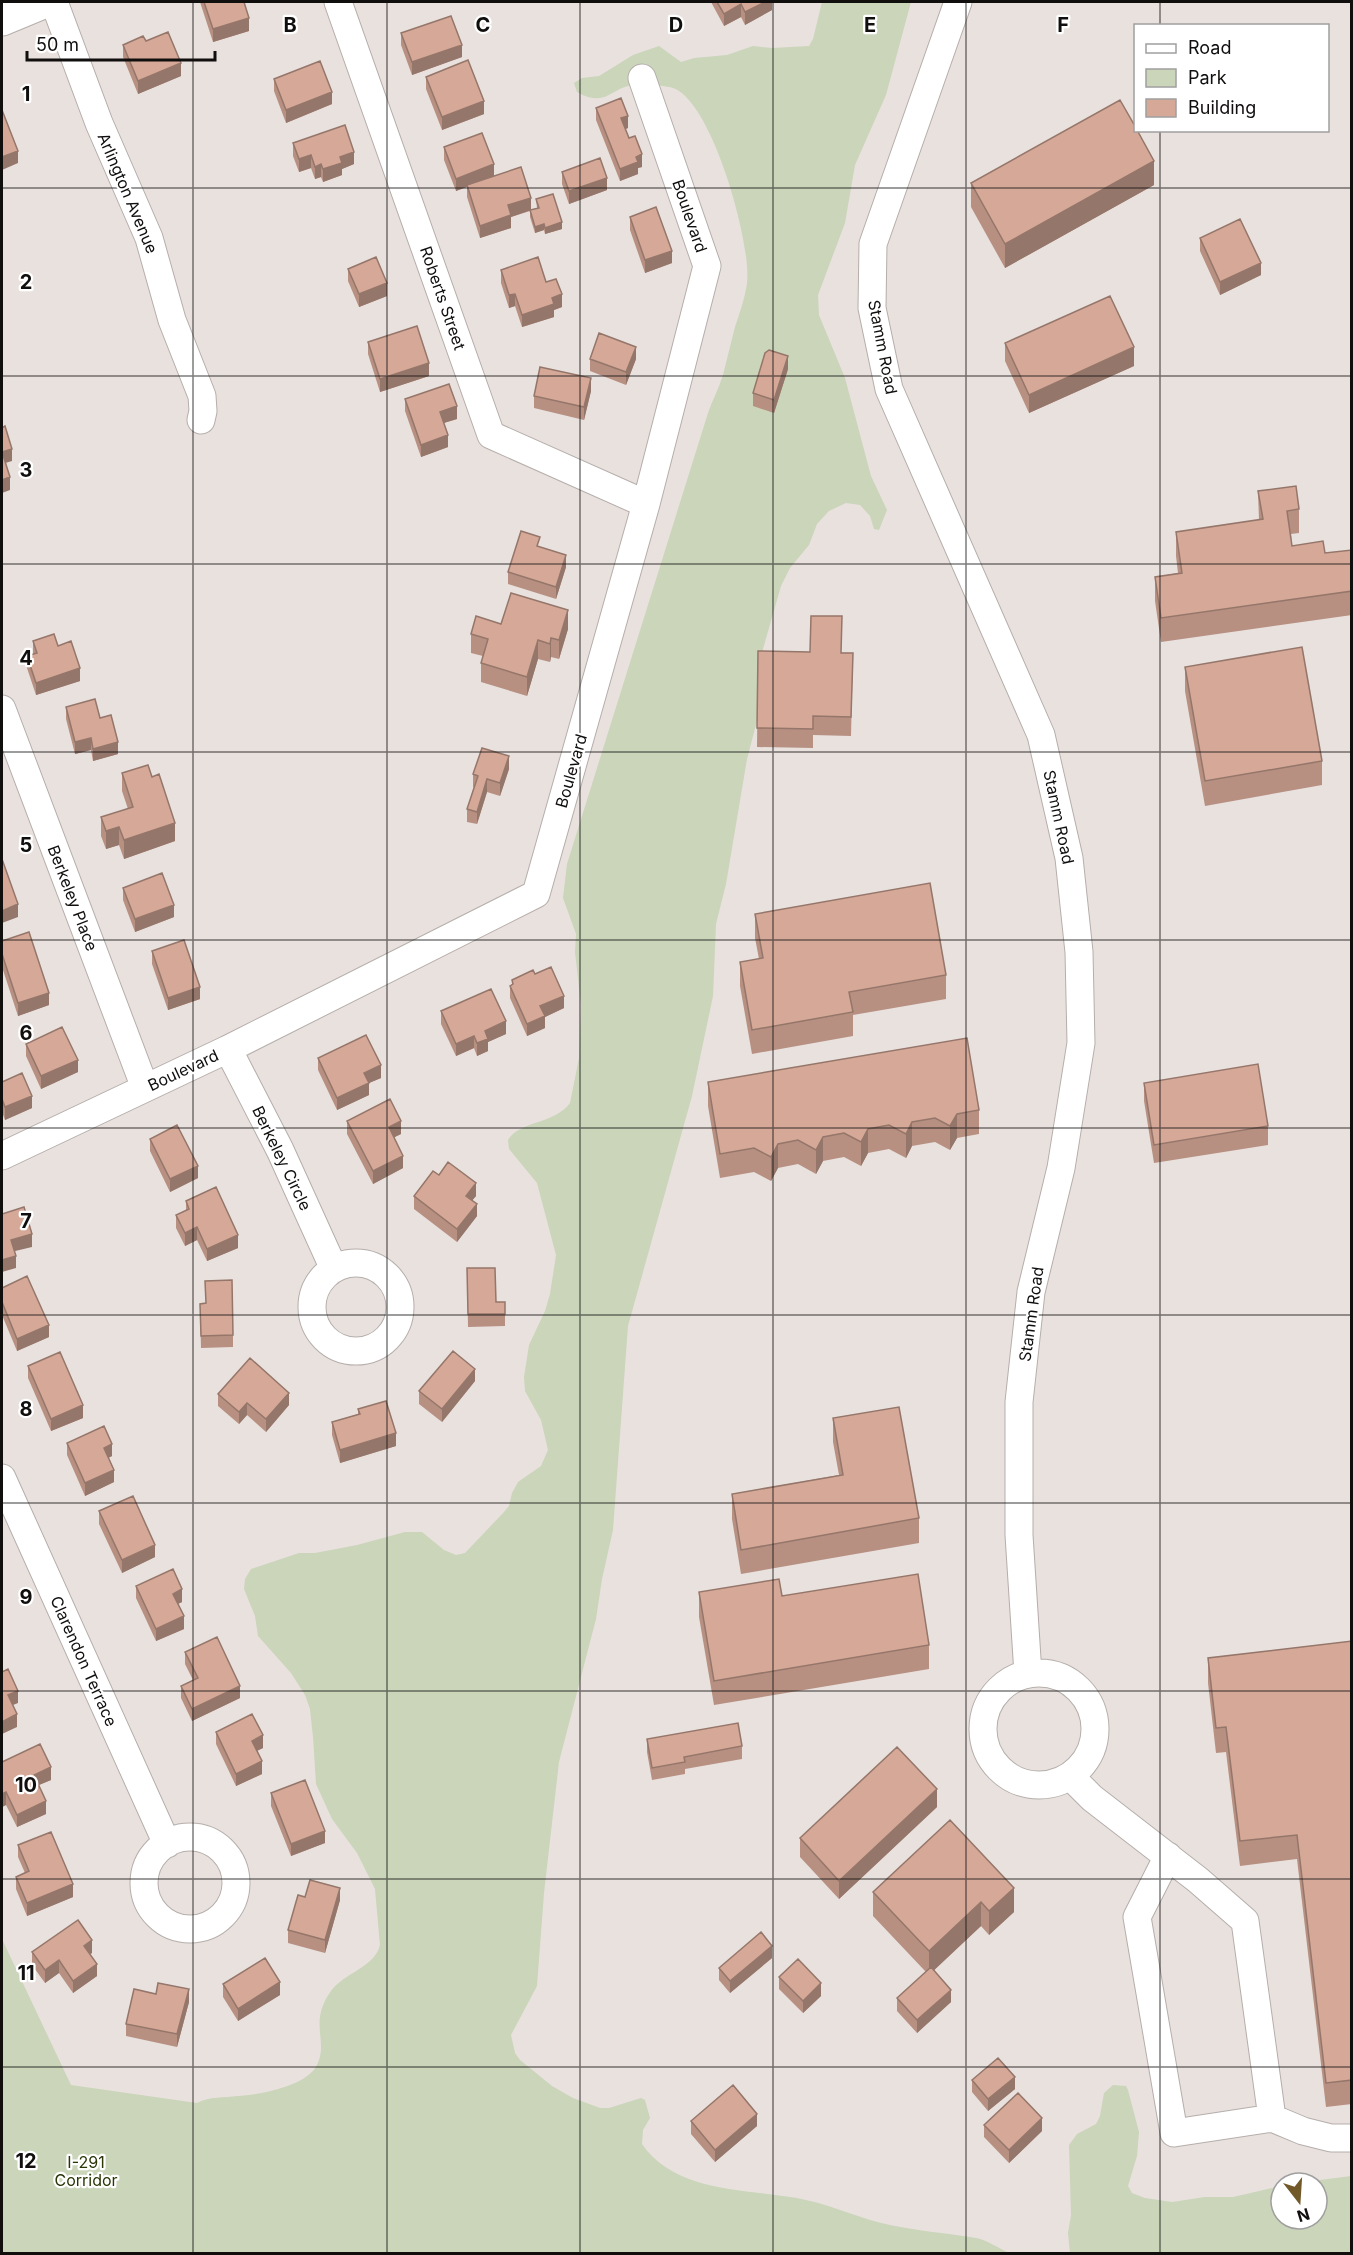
<svg xmlns="http://www.w3.org/2000/svg" width="1353" height="2255" font-family="Inter,sans-serif">
  <style>
    .green { fill: #cad5ba }
    .lines { fill: none; stroke-linecap: round; stroke-linejoin: round }
    .minor-casing { stroke: #b5aeab; stroke-width: 29 }
    .major-casing { stroke: #b5aeab; stroke-width: 35 }
    .minor { stroke: #fff; stroke-width: 27 }
    .major { stroke: #fff; stroke-width: 33 }
    .wall { fill: #b79082 }
    .shaded-wall { fill: #95766a }
    .building { fill: #d5a897; stroke: #95766a; stroke-width: 1.5 }
    .grid { fill: none; stroke: #110f0e; stroke-width: 1.5; stroke-opacity: 0.55 }
    .labels { text-anchor: middle; stroke-width: 4.5; stroke-linejoin: round; paint-order: stroke }
    .street-label { font-size: 16px; fill: #110f0e; stroke: #fff }
    .park-label { font-size: 16px; fill: #293707; stroke: #fff }
    .grid-label { font-size: 20px; text-anchor: middle; font-weight: bold; fill: #110f0e; stroke: #fff; stroke-width: 4.5; stroke-linejoin: round; paint-order: stroke }
  </style>
  <rect width="100%" height="100%" fill="#e9e1de"/>
  <path class="green" d="M822 2H911L886 95 855 165 845 223 818 295 819 315 845 378 871 476 887 510 879 530 874 529 870 516 860 505 846 503 829 511 817 524 809 545 790 568 781 586 763 649 759 713 747 759 726 884 716 924 713 996 692 1096 628 1326 613 1530 602 1579 596 1619 559 1762 544 1893 537 1986 511 2035 515 2053 520 2060 552 2086 573 2098 600 2108H609L641 2098 645 2100 650 2118 643 2130 642 2144C677 2195 751 2188 806 2200 834 2206 861 2219 890 2225 918 2231 947 2233 976 2238 987 2240 998 2248 1009 2253H2V1939L71 2085 197 2103C210 2096 224 2098 238 2096 259 2095 307 2086 317 2065 329 2041 308 2023 331 1991 344 1973 375 1967 380 1945L375 1889 357 1853 332 1819 316 1784 313 1737 310 1709 305 1695 291 1673 258 1636 255 1616 244 1589 245 1579 251 1569 299 1553H315L357 1545 405 1532H422L444 1550 456 1555 465 1553 504 1512 509 1506 512 1493 518 1482 541 1466 548 1450 541 1420 525 1391 524 1377 529 1345 545 1311 550 1294 556 1255 537 1183 509 1149 508 1140C519 1121 555 1124 570 1103L579 1058 581 1005 575 952 576 934 563 898 567 864 708 413C712 401 719 388 723 375 727 359 731 343 735 327 740 312 745 298 747 283 752 244 712 101 673 88 666 86 639 83 632 85 610 89 605 108 577 92L574 83 582 78 599 76 633 55 659 46 681 62 694 58 727 55 753 46 772 48 809 46 813 39Z
    M1113 2085 1126 2086 1128 2090 1139 2132 1137 2156 1128 2186 1132 2193 1145 2198 1172 2202 1205 2197H1233L1281 2186V2219H1317V2183H1297L1351 2176V2253H1070L1068 2233 1071 2215 1069 2145 1077 2134 1096 2124 1100 2116 1104 2093Z"/>
  <g class="lines">
    <defs>
      <path id="minor" d="M54 2 99 123 149 238 172 320 202 396 203 411 201 420
        M338 2 491 435 646 504
        M958 2 873 244 872 308 889 389 1041 735 1069 858 1079 952 1081 1043 1061 1168 1031 1292 1019 1402V1535L1028 1674
        M2 709 145 1088
        M228 1049 280 1150 334 1269
        M2 1156 228 1049 536 894 646 504 707 266 642 78
        M312 1307a44 44 0 1 1 88 0a44 44 0 1 1-88 0Z
        M2 1478 167 1844
        M983 1729a56 56 0 1 1 112 0a56 56 0 1 1-112 0Z
        M1070 1776 1092 1798 1198 1880 1245 1921 1272 2118
        M144 1883a46 46 0 1 1 92 0a46 46 0 1 1-92 0Z
        M1168 1856 1137 1917 1174 2133 1272 2118 1303 2131 1331 2138H1352"/>
      <path id="major" d="M2 19 43 2"/>
    </defs>
    <use href="#minor" class="minor-casing"/>
    <use href="#major" class="major-casing"/>
    <use href="#minor" class="minor"/>
    <use href="#major" class="major"/>
  </g>
  <path class="wall" d="M200 2H244L249 31 213 42Z
    M711 2H772V10L745 25 741 17 724 26Z
    M401 33 462 57 412 75 401 45Z
    M146 41 181 76 138 94 123 57V45Z
    M426 77 484 114 442 130 426 89Z
    M274 79 332 104 286 123 274 91Z
    M596 108 628 128 625 129 629 138 642 167 638 168V174L620 181 596 120Z
    M293 143 354 164 342 169V175L323 182 321 177 315 179 311 168 299 172 293 156Z
    M444 147 494 176 531 210 537 208 536 199 562 229 545 234 544 230 535 233 530 217V211L511 217V228L480 238 467 197V187L456 191 444 160Z
    M562 172 607 190 569 204 562 184Z
    M971 183 1154 185 1005 268 971 207Z
    M630 217 672 263 645 273 630 230Z
    M1200 238 1261 275 1220 295 1200 251Z
    M348 269 387 296 359 307 348 281Z
    M501 270 546 282 562 307 554 310V317L522 327 515 306 509 308 501 283Z
    M368 342 429 376 380 392 368 354Z
    M1005 343 1134 366 1029 413 1005 361Z
    M590 359H636L626 385 590 371Z
    M788 369 774 413 753 406V393Z
    M591 391 584 420 534 408V396Z
    M405 399 457 419 444 423 448 447 421 457 405 411Z
    M1258 491 1299 509V533L1291 534 1292 546 1325 553 1352 550V615L1161 642 1155 601V577L1178 573 1176 556V532L1259 520Z
    M540 547 566 567 556 599 508 584V572Z
    M501 624 568 629 559 659 551 657 550 662 538 659 527 696 481 682V663L483 656 471 653V634Z
    M33 641 58 646 80 681 36 695 27 668V656L33 654Z
    M758 651 853 653 851 736 813 735V748L757 747Z
    M1185 667 1322 761V785L1205 806 1185 691Z
    M66 707 100 718 118 754 93 761 91 750 75 754 66 719Z
    M509 769 500 796 487 792 477 824 467 822V809L474 787H473V774Z
    M122 773 175 841 124 859 119 845 106 849 101 836V817L128 809 122 791Z
    M123 888 174 917 135 932 123 900Z
    M755 914 946 975V999L853 1015V1036L752 1054 740 986V962L759 959 755 938Z
    M2 941 49 1005 18 1016 2 967Z
    M152 951 200 999 168 1010 152 964Z
    M535 974 564 1008 545 1017V1028L527 1036 510 998V986L512 984V980Z
    M441 1011 506 1034 488 1042V1051L477 1056 474 1048 456 1056 441 1024Z
    M26 1044 78 1072 41 1089 26 1056Z
    M318 1058 381 1078 369 1083V1095L337 1110 318 1070Z
    M2 1082 32 1108 5 1120 2 1112Z
    M708 1082 979 1110V1134L957 1138 950 1150 935 1142 912 1146 906 1158 889 1149 868 1153 861 1166 844 1157 823 1161 816 1174 798 1164 778 1168 771 1181 754 1172 720 1178 708 1106Z
    M1144 1083 1268 1126V1145L1154 1163 1144 1101Z
    M347 1121 401 1134 394 1137 403 1168 373 1184 347 1134Z
    M150 1139 198 1178 170 1192 150 1151Z
    M439 1175 476 1196 472 1200 477 1216 457 1242 414 1209V1196Z
    M186 1201 238 1248 207 1261 197 1240 185 1246 176 1228V1215L186 1211Z
    M467 1268 496 1302H505V1326L468 1327Z
    M2 1288 49 1337 17 1351 2 1315Z
    M206 1303 233 1335V1347L201 1348 200 1304Z
    M28 1366 83 1418 51 1431 28 1378Z
    M475 1381 442 1422 419 1404V1391Z
    M218 1394 289 1405 266 1432 247 1415 239 1424 218 1406Z
    M358 1409 396 1446 340 1463 332 1435V1422L358 1414Z
    M833 1418 919 1518V1543L741 1574 732 1519V1494L839 1475 833 1442Z
    M67 1443 112 1456 108 1458 114 1482 85 1496 67 1455Z
    M99 1511 155 1557 122 1573 99 1524Z
    M136 1586 182 1602 178 1604 184 1629 156 1641 136 1598Z
    M699 1592 929 1645V1669L714 1705 699 1617Z
    M1352 1641V2104L1326 2107 1297 1859 1240 1866 1226 1752 1216 1753 1208 1683V1658Z
    M185 1652 240 1698 192 1721 181 1698V1686L193 1680 185 1664Z
    M216 1732 263 1748 257 1751 262 1774 236 1786 216 1744Z
    M647 1739 742 1746V1759L685 1769V1774L652 1780 647 1752Z
    M2 1762 51 1780 39 1785 46 1814 17 1827 6 1805 2 1807Z
    M271 1793 325 1843 291 1856 271 1806Z
    M937 1807 839 1899 800 1857V1838Z
    M950 1820 1014 1912 989 1935 981 1926 934 1970 951 2002 917 2033 897 2011V1998L926 1972 873 1916V1892Z
    M18 1845 73 1897 27 1916 16 1889V1877L25 1873 18 1857Z
    M305 1897 340 1900 325 1953 288 1943V1930Z
    M32 1952 92 1953 90 1954 97 1976 73 1993 59 1973 45 1983 32 1965Z
    M772 1958 730 1993 719 1980V1968Z
    M779 1977 821 1996 803 2013 779 1989Z
    M223 1984 280 1995 238 2021 223 1997Z
    M189 2002 177 2047 126 2036V2024Z
    M972 2080 1015 2089 988 2111 972 2092Z
    M691 2121 757 2126 715 2162 691 2134Z
    M984 2125 1042 2131 1009 2163 984 2137Z"/>
  <path class="shaded-wall" d="M765 2H772V10L745 25V12Z
    M741 4V17L724 26V14Z
    M249 18V31L213 42V29Z
    M462 45V57L412 75V62Z
    M181 63V76L138 94V81Z
    M332 92V104L286 123V110Z
    M484 101V114L442 130V117Z
    M628 116V128L621 131V118Z
    M18 151V163L2 170V157Z
    M354 152V164L342 169V175L323 182V169L340 157Z
    M642 154V167L638 168V174L620 181V169L636 157Z
    M311 155V168L299 172V159Z
    M1154 161V185L1005 268V244Z
    M321 164V177L315 179V167Z
    M494 164V176L456 191V179Z
    M607 178V190L569 204V191Z
    M531 198V210L511 217V228L480 238V226L508 205Z
    M562 222V229L545 234V228Z
    M544 224V230L535 233V227Z
    M672 251V263L645 273V260Z
    M1261 263V275L1220 295V282Z
    M387 283V296L359 307V294Z
    M515 294V306L509 308V295Z
    M562 294V307L554 310V317L522 327V315L552 298Z
    M636 347V359L626 385V372Z
    M1134 347V366L1029 413V395Z
    M788 356V369L774 413V400Z
    M429 363V376L380 392V379Z
    M591 378V391L584 420V407Z
    M457 406V419L440 424V412Z
    M448 435V447L421 457V445Z
    M12 449V461L2 464V452Z
    M10 477V490L2 493V480Z
    M566 555V567L556 599V587Z
    M568 610V629L559 659V640Z
    M551 638V657L550 662V644Z
    M538 640V659L527 696V677Z
    M80 668V681L36 695V683Z
    M91 738V750L75 754V742Z
    M118 742V754L93 761V749Z
    M509 756V769L500 796V783Z
    M487 779V792L477 824V812Z
    M175 823V841L124 859V840Z
    M119 827V845L106 849V831Z
    M18 904V917L2 923V911Z
    M174 905V917L135 932V919Z
    M200 987V999L168 1010V998Z
    M49 993V1005L18 1016V1003Z
    M564 996V1008L545 1017V1028L527 1036V1024L540 1006Z
    M506 1021V1034L488 1042V1051L477 1056V1043L485 1031Z
    M474 1036V1048L456 1056V1044Z
    M78 1060V1072L41 1089V1076Z
    M381 1065V1078L369 1083V1095L337 1110V1098L364 1073Z
    M32 1096V1108L5 1120V1107Z
    M957 1114V1138L950 1150V1126Z
    M401 1121V1134L389 1140V1127Z
    M912 1122V1146L906 1158V1134Z
    M868 1129V1153L861 1166V1142Z
    M823 1137V1161L816 1174V1150Z
    M778 1144V1168L771 1181V1157Z
    M403 1156V1168L373 1184V1171Z
    M198 1166V1178L170 1192V1179Z
    M476 1183V1196L466 1208V1196Z
    M477 1204V1216L457 1242V1229Z
    M197 1227V1240L185 1246V1233Z
    M32 1234V1247L11 1252V1240Z
    M238 1235V1248L207 1261V1249Z
    M16 1256V1268L2 1272V1260Z
    M49 1325V1337L17 1351V1339Z
    M475 1369V1381L442 1422V1409Z
    M289 1393V1405L266 1432V1419Z
    M247 1403V1415L239 1424V1412Z
    M83 1405V1418L51 1431V1419Z
    M396 1433V1446L340 1463V1450Z
    M112 1444V1456L104 1460V1448Z
    M114 1470V1482L85 1496V1483Z
    M155 1545V1557L122 1573V1560Z
    M182 1589V1602L173 1606V1594Z
    M184 1616V1629L156 1641V1629Z
    M240 1686V1698L192 1721V1709Z
    M18 1691V1703L8 1707V1695Z
    M17 1714V1727L2 1734V1722Z
    M263 1735V1748L252 1753V1741Z
    M262 1761V1774L236 1786V1774Z
    M51 1767V1780L34 1787V1775Z
    M937 1789V1807L839 1899V1881Z
    M6 1792V1805L2 1807V1794Z
    M46 1801V1814L17 1827V1815Z
    M325 1831V1843L291 1856V1844Z
    M73 1884V1897L27 1916V1903Z
    M340 1888V1900L325 1953V1940Z
    M1014 1888V1912L989 1935V1911Z
    M981 1902V1926L929 1975V1951Z
    M92 1940V1953L84 1958V1946Z
    M772 1946V1958L730 1993V1981Z
    M59 1960V1973L45 1983V1970Z
    M97 1964V1976L73 1993V1981Z
    M280 1982V1995L238 2021V2009Z
    M821 1983V1996L803 2013V2001Z
    M189 1989V2002L177 2047V2034Z
    M951 1990V2002L917 2033V2020Z
    M1015 2077V2089L988 2111V2099Z
    M757 2114V2126L715 2162V2150Z
    M1042 2118V2131L1009 2163V2150Z"/>
  <path class="building" d="M204 2H244L249 18 213 29Z
    M717 2H765L745 12 741 4 724 14Z
    M451 16 462 45 412 62 401 33Z
    M168 32 181 63 138 81 123 45 143 36 146 41Z
    M468 60 484 101 442 117 426 77Z
    M320 61 332 92 286 110 274 79Z
    M621 98 628 116 621 118 629 138 635 136 642 154 636 157 638 162 620 169 596 108Z
    M1120 100 1136 128V130H1137L1154 161 1005 244 971 183Z
    M2 110 18 151 2 157Z
    M345 125 354 152 340 157 342 163 323 169 321 164 315 167 311 155 299 159 293 143Z
    M482 133 494 164 456 179 444 147Z
    M600 158 607 178 569 191 562 172Z
    M521 167 531 198 508 205 511 215 480 226 467 185Z
    M553 194 562 222 545 228 544 224 535 227 530 210 539 208 536 199Z
    M656 207 672 251 645 260 630 217Z
    M1240 219 1261 263 1220 282 1200 238Z
    M376 257 387 283 359 294 348 269Z
    M538 257 546 282 556 279 562 294 552 298 554 304 522 315 515 294 509 295 501 270Z
    M1110 296 1134 347 1029 395 1005 343Z
    M417 326 429 363 380 379 368 342Z
    M599 333 636 347 626 372 590 359Z
    M769 350 788 356 774 400 753 393 765 353Z
    M540 367 591 378 584 407 534 396Z
    M449 384 457 406 440 412 448 435 421 445 405 399Z
    M5 426 12 449 2 452 10 477 2 480V428Z
    M1296 486 1299 509 1287 511 1292 546 1323 541 1325 553 1352 550V591L1161 618 1155 577 1182 573 1176 532 1263 519 1258 491Z
    M521 531 540 537 537 546 566 555 556 587 508 572Z
    M511 593 568 610 559 640 551 638 550 644 538 640 527 677 481 663 488 639 471 634 476 616 501 624Z
    M811 616H842L841 653H853L851 717 813 716V729L757 728 758 651 810 652Z
    M54 634 58 646 71 641 80 668 36 683 27 656 37 653 33 641Z
    M1302 647 1322 761 1205 781 1185 667Z
    M95 699 100 718 111 715 118 742 93 749 91 738 75 742 66 707Z
    M482 748 509 756 500 783 487 779 477 812 467 809 478 776 473 774Z
    M148 765 152 777 159 774 175 823 124 840 119 827 106 831 101 817 133 807 122 773Z
    M2 859 18 904 2 911Z
    M162 873 174 905 135 919 123 888Z
    M930 883 946 975 849 992 853 1012 752 1030 740 962 763 958 755 914Z
    M29 932 49 993 18 1003 2 954V941Z
    M184 940 200 987 168 998 152 951Z
    M551 967 564 996 540 1006 545 1016 527 1024 510 986 513 984 512 980 533 970 535 974Z
    M491 989 506 1021 485 1031 488 1039 477 1043 474 1036 456 1044 441 1011Z
    M62 1027 78 1060 41 1076 26 1044Z
    M366 1035 381 1065 364 1073 369 1083 337 1098 318 1058Z
    M967 1038 979 1110 957 1114 950 1126 935 1118 912 1122 906 1134 889 1125 868 1129 861 1142 844 1133 823 1137 816 1150 798 1140 778 1144 771 1157 754 1148 720 1154 708 1082Z
    M1258 1064 1268 1126 1154 1145 1144 1083Z
    M22 1073 32 1096 5 1107 2 1099V1082Z
    M390 1099 401 1121 389 1127 403 1156 373 1171 347 1121Z
    M177 1125 198 1166 170 1179 150 1139Z
    M448 1162 476 1183 466 1196 477 1204 457 1229 414 1196 433 1171 439 1175Z
    M216 1187 238 1235 207 1249 197 1227 185 1233 176 1215 189 1209 186 1201Z
    M24 1207 32 1234 11 1240 16 1256 2 1260V1214Z
    M467 1268H495L496 1302H505V1314H468Z
    M27 1276 49 1325 17 1339 2 1302V1288Z
    M232 1280 233 1335 201 1336 200 1304 206 1303 205 1281Z
    M453 1351 475 1369 442 1409 419 1391Z
    M60 1352 83 1405 51 1419 28 1366Z
    M250 1358 289 1393 266 1419 247 1403 239 1412 218 1394Z
    M386 1401 396 1433 340 1450 332 1422 360 1414 358 1409Z
    M899 1407 919 1518 741 1550 732 1494 843 1475 833 1418Z
    M104 1426 112 1444 104 1448 114 1470 85 1483 67 1443Z
    M133 1496 155 1545 122 1560 99 1511Z
    M173 1569 182 1589 173 1594 184 1616 156 1629 136 1586Z
    M918 1574 929 1645 714 1681 699 1592 779 1579 782 1596Z
    M217 1637 240 1686 192 1709 181 1686 198 1678 185 1652Z
    M1352 1641V2080L1326 2083 1297 1835 1240 1841 1226 1727 1216 1728 1208 1658Z
    M8 1669 18 1691 8 1695 17 1714 2 1722V1672Z
    M252 1714 263 1735 252 1741 262 1761 236 1774 216 1732Z
    M738 1723 742 1746 684 1757 685 1762 652 1768 647 1739Z
    M40 1744 51 1767 34 1775 46 1801 17 1815 6 1792 2 1794V1762Z
    M897 1747 937 1789 839 1881 800 1838Z
    M305 1780 325 1831 291 1844 271 1793Z
    M950 1820 1014 1888 989 1911 981 1902 929 1951 873 1892Z
    M51 1832 73 1884 27 1903 16 1877 29 1871 18 1845Z
    M310 1880 340 1888 325 1940 288 1930 298 1895 305 1897Z
    M78 1920 92 1940 84 1946 97 1964 73 1981 59 1960 45 1970 32 1952Z
    M761 1932 772 1946 730 1981 719 1968Z
    M265 1958 280 1982 238 2009 223 1984Z
    M798 1959 821 1983 803 2001 779 1977Z
    M931 1967 951 1990 917 2020 897 1998Z
    M158 1983 189 1989 177 2034 126 2024 134 1989 156 1994Z
    M998 2058 1015 2077 988 2099 972 2080Z
    M733 2085 757 2114 715 2150 691 2121Z
    M1018 2093 1042 2118 1009 2150 984 2125Z"/>
  <path class="grid" d="M193 2V2254M387 2V2254M580 2V2254M773 2V2254M966 2V2254M1160 2V26M1160 130V2254M2 188H1352M2 376H1352M2 564H1352M2 752H1352M2 940H1352M2 1128H1352M2 1315H1352M2 1503H1352M2 1691H1352M2 1879H1352M2 2067H1352"/>
  <g class="labels">
    <g class="street-label">
      <text transform="translate(128 193) rotate(67)" y="6">Arlington Avenue</text>
      <text transform="translate(690 216) rotate(71)" y="6">Boulevard</text>
      <text transform="translate(443 298) rotate(71)" y="6">Roberts Street</text>
      <text transform="translate(883 347) rotate(79)" y="6">Stamm Road</text>
      <text transform="translate(571 771) rotate(-74)" y="6">Boulevard</text>
      <text transform="translate(1059 817) rotate(78)" y="6">Stamm Road</text>
      <text transform="translate(73 898) rotate(69)" y="6">Berkeley Place</text>
      <text transform="translate(183 1070) rotate(-25)" y="6">Boulevard</text>
      <text transform="translate(282 1158) rotate(64)" y="6">Berkeley Circle</text>
      <text transform="translate(1031 1314) rotate(-82)" y="6">Stamm Road</text>
      <text transform="translate(84 1661) rotate(66)" y="6">Clarendon Terrace</text>
    </g>
    <g class="park-label">
      <text x="86" y="2168">I-291<tspan x="86" dy="18">Corridor</tspan></text>
    </g>
  </g>
  <g class="grid-label">
    <text x="290" y="32">B</text>
    <text x="483" y="32">C</text>
    <text x="676" y="32">D</text>
    <text x="870" y="32">E</text>
    <text x="1063" y="32">F</text>
    <text x="26" y="101">1</text>
    <text x="26" y="289">2</text>
    <text x="26" y="477">3</text>
    <text x="26" y="665">4</text>
    <text x="26" y="852">5</text>
    <text x="26" y="1040">6</text>
    <text x="26" y="1228">7</text>
    <text x="26" y="1416">8</text>
    <text x="26" y="1604">9</text>
    <text x="26" y="1792">10</text>
    <text x="26" y="1980">11</text>
    <text x="26" y="2168">12</text>
  </g>
  <rect width="1353" height="2255" fill="none" stroke="#110f0e" stroke-width="6"/>
  <rect x="1134" y="24" width="195" height="108" fill="#ffffff" stroke="#a09f9f" stroke-width="1.5"/>
  <rect x="1146" y="44" width="30" height="9" fill="#ffffff" stroke="#a09f9f" stroke-width="1.5"/>
  <text x="1188" y="54" font-size="18" fill="#110f0e">Road</text>
  <rect x="1146" y="69" width="30" height="18" fill="#cad5ba" stroke="#a09f9f" stroke-width="1.5"/>
  <text x="1188" y="84" font-size="18" fill="#110f0e">Park</text>
  <rect x="1146" y="99" width="30" height="18" fill="#d5a897" stroke="#a09f9f" stroke-width="1.5"/>
  <text x="1188" y="114" font-size="18" fill="#110f0e">Building</text>
  <g transform="translate(1299 2201) rotate(163)"><circle r="28" fill="#ffffff" stroke="#a09f9f" stroke-width="1.5"/>
  <path d="M0-4.5L10 22L0 15L-10 22Z" fill="#71592a"/>
  <text y="-9" font-size="16" font-weight="bold" text-anchor="middle" fill="#110f0e">N</text>
  </g>
  <path d="M27 51v9h188v-9" fill="none" stroke="#110f0e" stroke-width="3"/>
  <text x="36" y="51" font-size="18" fill="#110f0e" stroke="#ffffff" stroke-width="4.5" paint-order="stroke">50 m</text>
</svg>
